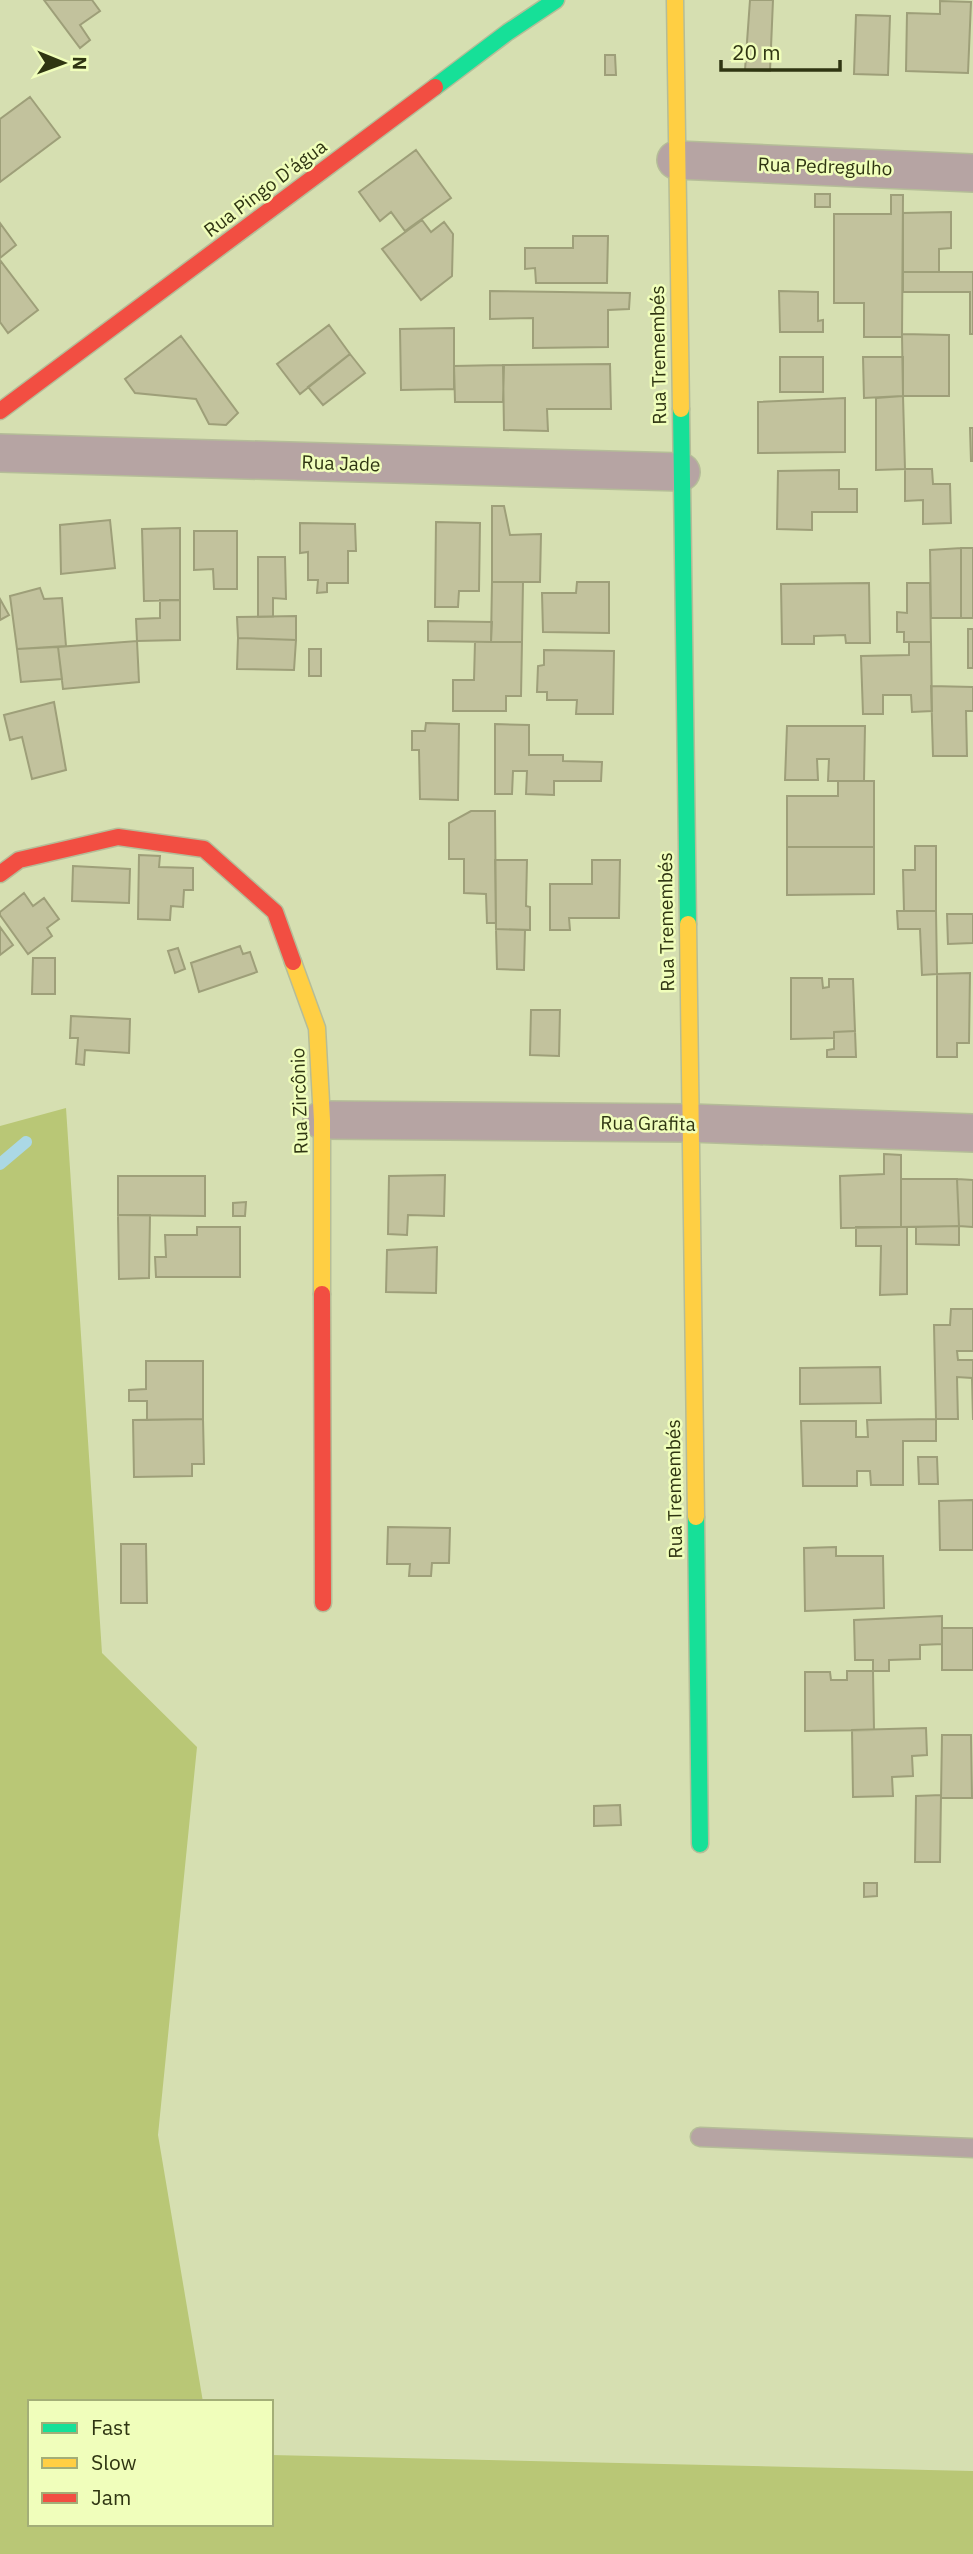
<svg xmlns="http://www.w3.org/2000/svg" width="973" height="2554" font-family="'IBM Plex Sans',sans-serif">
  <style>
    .forest { fill: #b9c776 }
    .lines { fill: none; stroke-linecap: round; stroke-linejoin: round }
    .stream { stroke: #abd8e5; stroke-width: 12 }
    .building { fill: #c2c29d; stroke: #9e9f79; stroke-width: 2 }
    .lane-casing { stroke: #b5bd98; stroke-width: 21 }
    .street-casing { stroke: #b5bd98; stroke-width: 40 }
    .fast-casing { stroke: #b5bd98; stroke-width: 19 }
    .slow-casing { stroke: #b5bd98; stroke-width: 19 }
    .jam-casing { stroke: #b5bd98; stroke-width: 19 }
    .lane { stroke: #b6a4a3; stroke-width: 18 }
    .street { stroke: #b6a4a3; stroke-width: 37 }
    .fast { stroke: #16e098; stroke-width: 16 }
    .slow { stroke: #ffcf43; stroke-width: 16 }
    .jam { stroke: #f24e42; stroke-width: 16 }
    .labels { text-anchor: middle; stroke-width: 5; stroke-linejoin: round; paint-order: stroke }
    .street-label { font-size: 19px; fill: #2f3512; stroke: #f0febb }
  </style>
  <rect width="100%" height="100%" fill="#d6dfb1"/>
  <path class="forest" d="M66 1108 102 1653 197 1747 158 2135 203 2402H30V2524H271V2455L973 2471V2554H0V1126Z"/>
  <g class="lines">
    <path class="stream" d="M0 1164 26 1142"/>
  </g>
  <path class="building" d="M44 0H92L100 11 80 25 90 40 80 48Z
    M750 0H773L770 71 745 70Z
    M940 1 971 2 968 73 906 71 907 13 940 14Z
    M856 15 890 16 888 75 854 74Z
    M605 55H615L616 75H605Z
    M30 97 60 137 0 182V119Z
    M416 150 451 198 405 231 391 212 380 221 359 192Z
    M815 194H830V207H815Z
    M891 195H903L902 337H864V303H834V214H891Z
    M951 212V248L939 249V272H903V213Z
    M422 220 431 232 444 222 453 234 452 276 421 300 382 249Z
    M0 223 16 245 0 258Z
    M573 236H608L607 283H536L535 268 525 269V248H573Z
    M0 260 38 310 8 333 0 322Z
    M903 272H973V334H970V292H903Z
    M490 291 630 293 629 309 608 310V347L533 348V318L490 319Z
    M779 291 818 292V321L823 320V332H780Z
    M329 325 350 354 300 394 277 364Z
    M454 328V389L401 390 400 329Z
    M902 334 949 335V396H903Z
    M181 336 238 413 226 425 209 424 196 399 135 393 125 379Z
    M350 354 365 373 323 405 308 387Z
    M780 357H823V392H780Z
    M863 357H903V396L864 398Z
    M610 364 611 409H547L548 431 504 430 503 365Z
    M504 365 503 402H455L454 366Z
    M903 396 905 469 876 470V398Z
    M845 398V452L758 453V402Z
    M970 428H973V461H971Z
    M905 469H932L933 484H950L951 523 923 524V500L905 501Z
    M839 470V489H857V512H812V530L777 529 778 471Z
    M492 506H504L510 535 541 534 540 582H492Z
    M110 520 115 568 61 574 60 525Z
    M436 522 480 523 479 591H459L458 607H435Z
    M300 523 355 524 356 551H348V583H327V592L317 593 318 580H308V552L300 553Z
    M180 528V600L144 601 142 529Z
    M194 531H237V589H214L213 569 194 570Z
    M961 548V618H931L930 550Z
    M961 548H973V618H961Z
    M258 557H285L286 599 273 598V617H258Z
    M492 582H523L522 642H491Z
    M577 582H609V633L543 632 542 593H576Z
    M869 583 870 643H846L845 635 814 636V644H782L781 584Z
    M907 583H930L931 642H904V632H897V612L907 613Z
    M40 588 44 599 62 598 66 646 17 649 10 596Z
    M0 599 9 615 0 620Z
    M160 600H180V640L137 641 136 619 160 618Z
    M296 616V640L238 638 237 617Z
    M428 621 492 622 491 642 428 641Z
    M968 629H973V668H968Z
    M238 638 296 640 294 670 237 669Z
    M137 641 139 682 63 689 58 647Z
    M475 642H522L521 696H506V711H453V680H474Z
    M909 642H931L932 711 912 712 911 695H883V714H863L861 656 909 655Z
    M58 647 62 679 21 682 17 649Z
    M309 649H321V676H309Z
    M544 650 614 651 613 714H576L577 700H547V692H537L538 666 544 665Z
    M931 686 973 687V711H966L967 756H933Z
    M54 702 66 770 32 779 22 737 10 740 4 715Z
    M426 723 459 724 458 800 420 799 419 750H412V731H425Z
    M495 724 529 725V755H563V761L602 762 601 781H554V795L526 794 527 771H513L512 794H495Z
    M787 726H865L864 781H828L829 759H817L818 780H785Z
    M838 781H874V847H787V796H838Z
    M471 811H495L496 923H487L486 894 464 893V859H449V823Z
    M915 846H936V911H904L903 870H915Z
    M787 847H874V894L787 895Z
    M139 855 160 856 159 867 193 868V890H184L183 907 171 906 170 920 138 919Z
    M495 860H527L526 906 530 907V930L496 929Z
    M592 860H620L619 918H569L570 930H550V884H592Z
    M73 866 130 869 129 903 72 901Z
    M24 893 33 906 44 898 59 919 47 928 52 936 28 954 0 915V912Z
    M897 911H936L937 974 922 975 920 929H898Z
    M947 914H973V943L948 944Z
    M0 927 13 945 0 955Z
    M496 929 525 930 524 970 497 969Z
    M240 946 243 954 250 952 257 972 199 992 191 963Z
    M178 948 185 969 175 973 168 951Z
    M33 958H55V994H32Z
    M970 973 969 1043H957V1057H937V974Z
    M791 978H822L823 988 829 987V979H853L855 1031 834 1032V1038L791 1039Z
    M531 1010H560L559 1056 530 1055Z
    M71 1016 130 1019 129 1053 85 1050 84 1065 76 1064 78 1038H70Z
    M855 1031 856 1057H827V1050L834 1049V1032Z
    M884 1154 901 1155V1227L841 1228 840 1176 884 1174Z
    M445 1175 444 1216 408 1215 407 1235 388 1234 389 1176Z
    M118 1176H205V1216L118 1215Z
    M901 1179H957L959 1226 901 1227Z
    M957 1179 973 1180V1227L959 1226Z
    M246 1202 245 1216H233V1203Z
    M118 1215H150L149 1278 119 1279Z
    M959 1226V1245L916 1244V1227Z
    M197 1227H240V1277H156L155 1257H166L165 1235H197Z
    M856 1227H907V1294L880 1295 881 1246H856Z
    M437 1247 436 1293 386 1292 387 1250Z
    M951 1309H973V1351H957L958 1360H973V1420L972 1378 957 1377 958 1419H936L934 1325H950Z
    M146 1361H203V1419L147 1420V1401H129V1390L146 1389Z
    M880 1367 881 1403 800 1404V1368Z
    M203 1419 204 1464H192V1476L134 1477 133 1420Z
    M936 1419V1441H903V1485H871L870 1471H857V1486H803L801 1421H856V1437H868L867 1420Z
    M918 1457H937L938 1484H919Z
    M973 1500V1550H940L939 1501Z
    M388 1527 450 1528 449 1563H432L431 1576H409L410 1564H387Z
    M121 1544H146L147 1603H121Z
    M836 1547V1556H883L884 1608 805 1611 804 1548Z
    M942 1616V1644L920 1645V1659L889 1660V1671H873V1660H855L854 1620Z
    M942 1628H973V1670H942Z
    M847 1671H873L874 1730 805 1731V1672H830L831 1680H847Z
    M926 1728 927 1755 912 1756 913 1776 892 1777 893 1796 853 1797 852 1730Z
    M942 1735H971L972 1798H941Z
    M941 1795 940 1862H915L916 1796Z
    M620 1805 621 1825 594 1826V1806Z
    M864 1883H877V1896L864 1897Z"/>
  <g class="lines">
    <defs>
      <path id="lane" d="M700 2137 973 2148"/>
      <path id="street" d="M676 160 973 173
        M0 453 681 472
        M322 1120 690 1123 973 1133"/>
      <path id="fast" d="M435 87 508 32 556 0
        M681 409 688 924
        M696 1517 700 1844"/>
      <path id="slow" d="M675 0 681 409
        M688 924 696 1517
        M293 962 317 1028 322 1120V1294"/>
      <path id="jam" d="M0 411 435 87
        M0 874 19 860 118 837 204 849 275 912 293 962
        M322 1294 323 1603"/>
    </defs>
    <use href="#lane" class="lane-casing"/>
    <use href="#street" class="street-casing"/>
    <use href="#fast" class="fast-casing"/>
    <use href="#slow" class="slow-casing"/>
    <use href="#jam" class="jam-casing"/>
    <use href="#lane" class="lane"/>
    <use href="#street" class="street"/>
    <use href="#fast" class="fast"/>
    <use href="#slow" class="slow"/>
    <use href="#jam" class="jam"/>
  </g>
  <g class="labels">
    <g class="street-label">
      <text transform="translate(825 166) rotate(2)" y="7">Rua Pedregulho</text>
      <text transform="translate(265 188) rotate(-37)" y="7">Rua Pingo D'água</text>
      <text transform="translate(658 355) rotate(-91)" y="7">Rua Tremembés</text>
      <text transform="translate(341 463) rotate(2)" y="7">Rua Jade</text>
      <text transform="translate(666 922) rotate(-91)" y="7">Rua Tremembés</text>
      <text transform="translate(299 1101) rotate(-92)" y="7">Rua Zircônio</text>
      <text transform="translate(648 1123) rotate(1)" y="7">Rua Grafita</text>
      <text transform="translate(674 1489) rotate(-91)" y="7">Rua Tremembés</text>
    </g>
  </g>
  <rect x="28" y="2400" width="245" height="126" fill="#f0febb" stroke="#a3ae77" stroke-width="2"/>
  <rect x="42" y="2423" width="35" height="10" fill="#16e098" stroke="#a3ae77" stroke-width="2"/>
  <text x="91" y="2435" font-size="21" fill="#2f3512">Fast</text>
  <rect x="42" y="2458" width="35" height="10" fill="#ffcf43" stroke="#a3ae77" stroke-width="2"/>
  <text x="91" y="2470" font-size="21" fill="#2f3512">Slow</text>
  <rect x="42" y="2493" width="35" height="10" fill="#f24e42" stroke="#a3ae77" stroke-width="2"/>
  <text x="91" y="2505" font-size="21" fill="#2f3512">Jam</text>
  <g transform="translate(63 63) rotate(91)" stroke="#f0febb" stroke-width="5" paint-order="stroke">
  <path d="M0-5L12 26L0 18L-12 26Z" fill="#2f3512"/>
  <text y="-10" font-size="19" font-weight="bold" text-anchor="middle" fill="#2f3512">N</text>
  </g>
  <path d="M721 60v10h119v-10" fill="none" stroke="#2f3512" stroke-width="3.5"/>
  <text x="732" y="60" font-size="21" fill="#2f3512" stroke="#f0febb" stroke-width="5" paint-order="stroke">20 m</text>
</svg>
